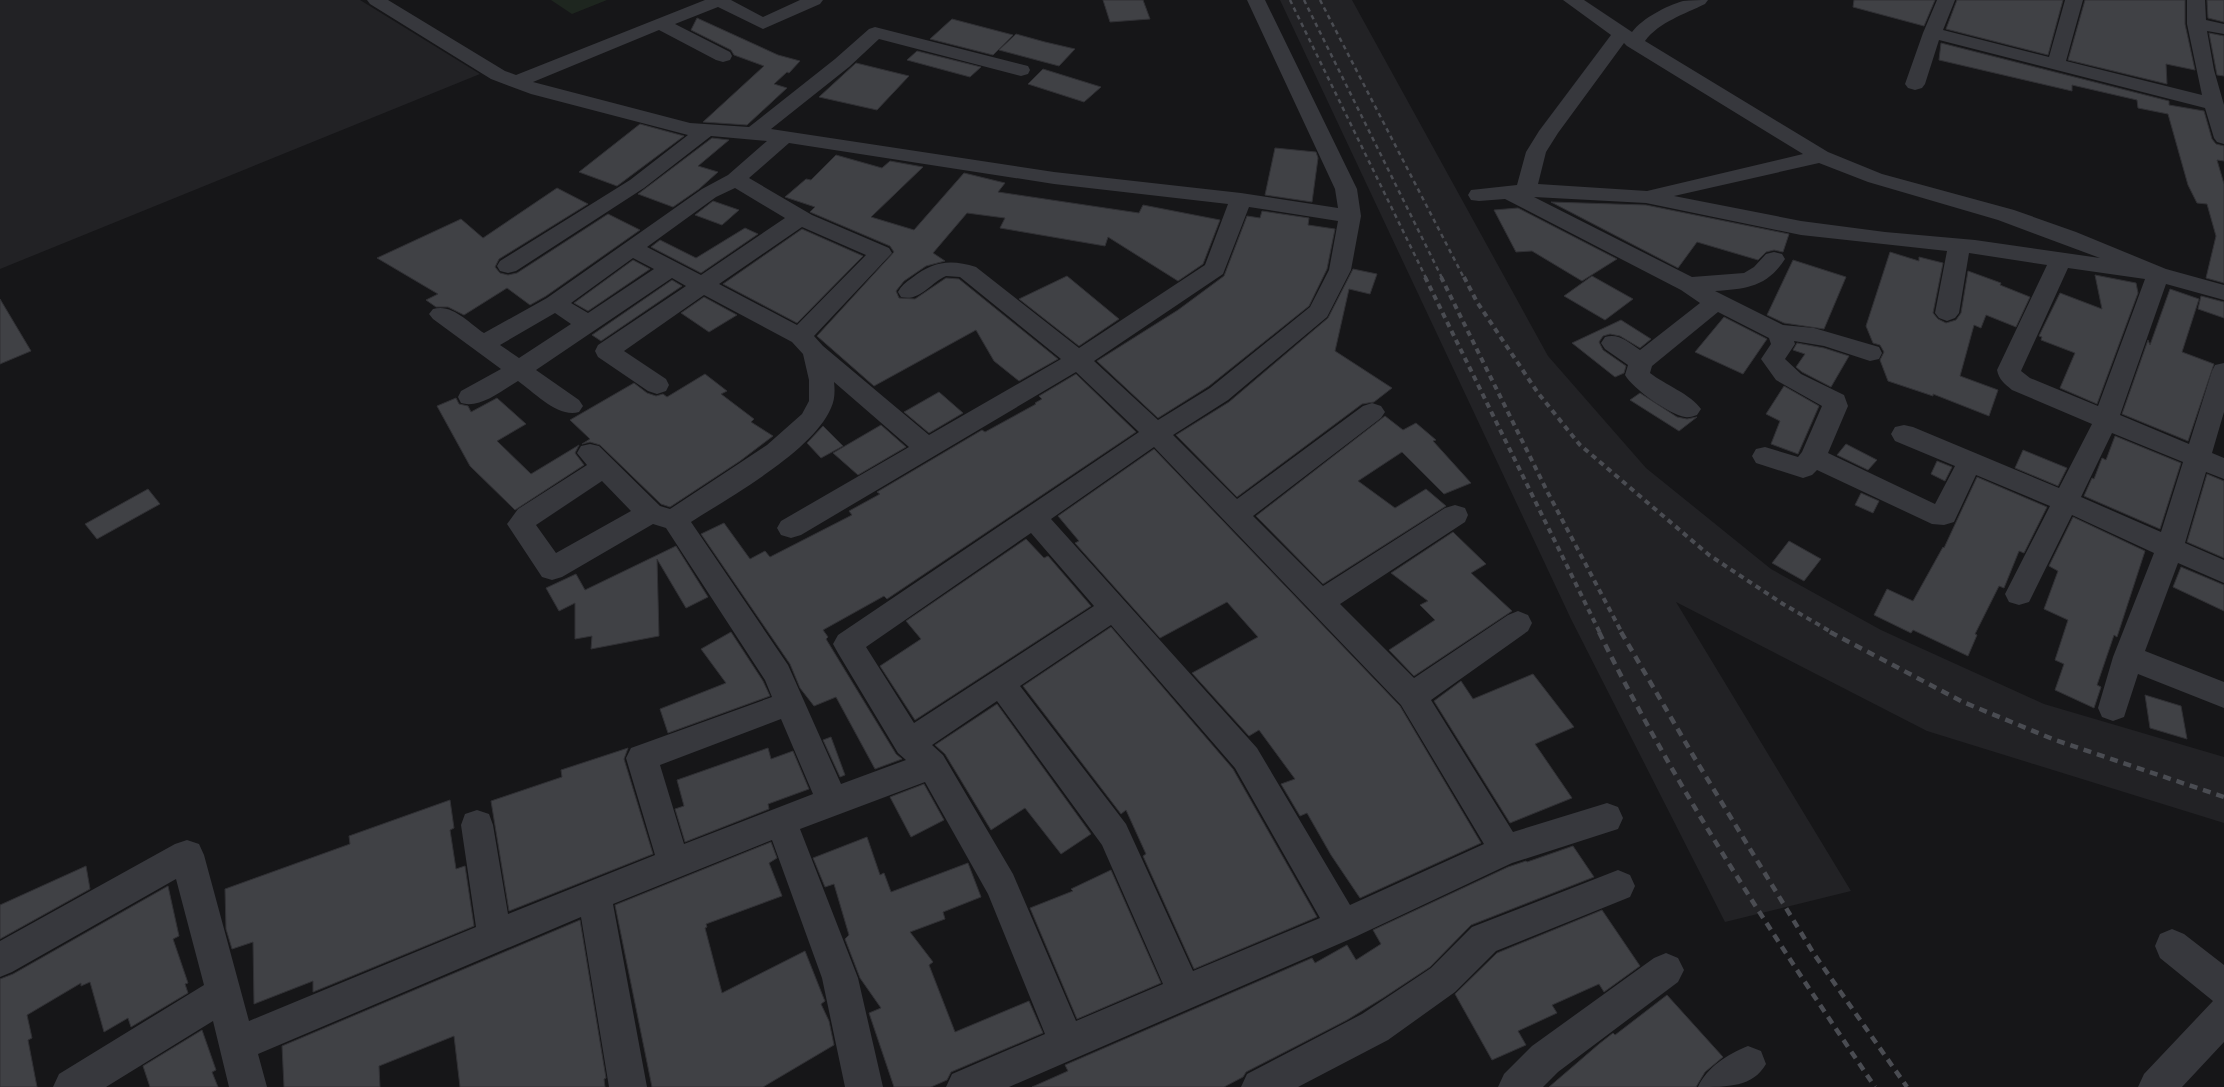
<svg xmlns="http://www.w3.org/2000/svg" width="2224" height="1087" font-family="Manrope,sans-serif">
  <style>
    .built { fill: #222225 }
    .green { fill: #1e261f }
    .building { fill: #404145; stroke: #303034 }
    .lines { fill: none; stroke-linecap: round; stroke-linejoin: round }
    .minor { fill: #37383d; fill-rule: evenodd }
    .rail-far2 { stroke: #4a4c52; stroke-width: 2.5; stroke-dasharray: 4.5 4; stroke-linecap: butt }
    .rail-far1 { stroke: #4a4c52; stroke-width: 4; stroke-dasharray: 5.5 4.5; stroke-linecap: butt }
    .rail { stroke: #4a4c52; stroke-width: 4.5; stroke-dasharray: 8 6; stroke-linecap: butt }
  </style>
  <rect width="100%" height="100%" fill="#161618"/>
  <path class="built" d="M0 0H360L480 74 0 269Z
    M1280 0H1352L1548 356 1646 468 1771 569 1881 630 2044 704 2224 757V823L1927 731 1676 602 1851 891 1725 922 1571 619Z"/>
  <path class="green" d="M551 0H607L572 14Z"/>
  <path class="building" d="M1103 0H1143L1150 19 1110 22Z
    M1854 0H1935L1924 26 1853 7Z
    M1957 0H2063L2048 55 1946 29Z
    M2085 0H2185V24L2195 70 2166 64 2167 84 2068 60Z
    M2207 0H2224V22L2208 18Z
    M697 18 778 55 800 61 789 73 787 72 774 84 787 88 747 125 703 122 764 66 734 55 731 50 691 30Z
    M952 19 1013 35 993 55 930 39Z
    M2209 33 2224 36V76L2217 75Z
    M1016 34 1045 42 1075 49 1059 66 999 50Z
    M1941 43 2169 101V105L2204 111 2212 139 2216 144 2224 146V161L2217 160 2224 184V283L2206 278 2216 236 2207 204 2197 203 2188 185 2168 114 2138 108 2137 100 2072 85V91L1939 60Z
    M917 51 981 67 970 77 907 60Z
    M856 63 909 76 877 110 819 97Z
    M1043 69 1101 87 1084 102 1028 84Z
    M640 124 684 136 617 186 579 172Z
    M712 138 729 140 698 166 718 172 699 189 673 207 638 194Z
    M1275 148 1316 152 1318 158 1312 202 1265 195Z
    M836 155 882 168 890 161 923 167 871 217 914 230 964 173 1005 183 998 192 1139 213 1143 205 1220 220 1203 264 1178 281 1108 237 1105 246 1000 228 1005 218 967 213 933 253 945 261 926 266 904 281 896 291 899 298 915 299 946 278 959 279 1058 359 1019 381 994 361 976 330 874 386 817 336 894 252 890 246 810 212 815 207 785 197 806 179 811 180Z
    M557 188 588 204 499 259 495 267 500 273 508 275 517 273 608 214 640 230 546 296 530 305 507 288 464 315 448 307H436L426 300 438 294 377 258 461 219 483 238Z
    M713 201 739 210 722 225 695 215Z
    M1551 202 1646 205 1789 234 1783 252 1774 250 1766 252 1758 260 1697 242 1678 268Z
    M1518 208 1617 259 1582 281 1532 251 1516 252 1494 210Z
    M1262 211 1309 218 1308 225 1335 229 1327 269 1309 306 1209 386 1158 418 1097 361 1178 310 1224 276 1247 216 1260 218Z
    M745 228 758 234 701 273 651 247 660 240 696 258Z
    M802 229 863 256 797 323 723 284Z
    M1890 252 1919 261V257L1943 263 1933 313 1938 319 1946 323 1956 320 1961 313 1968 271 2001 283 2000 285 2030 297 2016 327 1986 315 1981 328 1974 325 1960 376 1998 390 1989 416 1933 394V396L1888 381 1880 360 1884 352 1880 345 1873 343 1866 326Z
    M633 260 650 269 588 311 574 303Z
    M1793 260 1846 277 1824 329 1784 323 1767 315Z
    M1353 269 1377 274 1370 294 1349 289 1335 351 1392 388 1374 402 1362 404 1237 497 1176 435 1229 402 1328 318Z
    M2095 275 2136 283 2138 293 2097 404 2060 388 2075 353 2041 340 2042 337 2039 336 2060 293 2102 309Z
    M1067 276 1119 319 1079 346 1019 299Z
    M1592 276 1633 299 1605 320 1564 296Z
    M672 280 682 286 601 341 592 335Z
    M2170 289 2199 299 2182 352 2214 364 2188 441 2122 414 2148 340 2150 345Z
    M2201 296 2224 302V318L2198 309Z
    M704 297 737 315 709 332 681 313Z
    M0 299 31 351 0 364Z
    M1724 317 1767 339 1743 374 1695 352Z
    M1621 320 1651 339 1640 348 1620 336 1610 334 1603 336 1599 342 1603 350 1626 366 1624 373 1615 377 1572 343Z
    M1797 343 1824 348 1849 356 1831 387 1802 372 1796 367 1805 354 1793 350Z
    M705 374 727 391 721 394 754 419 751 422 773 436 740 461 670 507 661 504 600 445 590 442 582 444 590 439 570 420 634 383 647 393 656 396 663 394 667 397Z
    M1076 374 1136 432 887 599 884 596 823 630 828 637 826 639 896 754 902 759 875 769 836 697 814 706 800 688 790 664 701 534 724 523 750 559 765 551 770 557 852 515 849 511 880 494 877 492 982 430 985 432 1036 404 1035 403 1042 399 1039 396Z
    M1784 386 1819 406 1798 454 1771 444 1780 421 1766 414Z
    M939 392 963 413 929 433 904 412Z
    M1640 393 1677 417 1687 419 1697 417 1679 431 1630 400Z
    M456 398 459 404 468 406 471 412 497 398 526 424 497 441 531 474 579 445 575 453 584 465 515 510 470 466 437 406Z
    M1385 416 1403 430 1416 423 1436 440 1433 441 1471 483 1444 494 1402 452 1358 481 1395 508 1426 489 1446 506 1323 584 1256 516Z
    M881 425 906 447 858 475 833 453Z
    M823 426 843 446 821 458 807 443Z
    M2115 436 2181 463 2160 529 2084 496 2092 478 2094 479 2102 458 2106 460Z
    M1846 444 1877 460 1868 470 1837 455Z
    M1154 449 1400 706 1481 843 1360 898 1331 855 1307 813 1300 816 1281 784 1295 779 1259 730 1249 736 1192 673 1258 637 1227 602 1160 638 1075 543 1079 541 1058 516Z
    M2023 450 2067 468 2058 486 2015 468Z
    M1937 461 1952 467 1945 481 1931 474Z
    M2207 474 2224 481V558L2187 542Z
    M1977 477 2047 507 2024 553 2019 551 2004 588 1999 586 1975 634 1977 635 1968 656 1913 630 1911 633 1874 615 1887 589 1913 601 1943 547 1944 548Z
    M148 489 160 504 97 539 85 524Z
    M1861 493 1879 501 1873 513 1855 505Z
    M2073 517 2145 551 2117 637 2114 635 2097 685 2101 687 2094 708 2055 690 2064 664 2055 660 2068 620 2044 609 2058 571 2049 566Z
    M1453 532 1486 564 1471 573 1512 611 1414 676 1389 650 1435 620 1420 605 1428 601 1391 573Z
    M1026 539 1044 558 1048 556 1091 606 915 720 880 666 921 639 906 621Z
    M1789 541 1821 559 1804 581 1772 563Z
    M676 546 708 597 686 608 657 559 659 636 591 649 592 636 575 639V603L559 611 546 588 576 574 585 590Z
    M2181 567 2224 585V611L2173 587Z
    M1111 627 1233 769 1317 917 1194 969 1143 856 1146 854 1126 810 1121 814 1023 686Z
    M731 632 763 681 770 696 668 733 660 709 726 683 701 649Z
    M1533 674 1574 727 1535 744 1572 798 1510 823 1434 701 1461 681 1473 699Z
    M2145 695 2181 706 2187 739 2150 728Z
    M997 704 1091 834 1061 854 1025 808 991 830 945 754 935 745Z
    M831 737 845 775 840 777 823 740Z
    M628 748 624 759 653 854 509 911 491 801 562 777 561 770Z
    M768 748 771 759 793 751 809 789 768 804 769 809 685 842 675 809 684 806 677 780Z
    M924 784 944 820 911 837 890 797Z
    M450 800 454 828 450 830 456 869 465 866 474 926 313 992V981L254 1004 253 942 232 949 226 929 225 889 350 844 349 836Z
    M867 837 880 875 884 873 891 892 968 863 981 897 943 912 945 919 910 932 933 962 929 965 955 1032 1029 1001 1043 1033 951 1072 947 1080 931 1087H894L869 1013 881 1008 860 978 845 939 849 935 834 884 825 887 813 858Z
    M771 842 777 858 769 863 782 896 706 924 707 927 705 928 722 993 805 951 824 999 825 1001 821 1004 829 1021 834 1045 763 1087H652L615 905Z
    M1573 846 1594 877 1471 925 1430 967 1383 998 1347 1020 1246 1072 1243 1077 1224 1087H1032L1068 1071 1065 1065 1312 958 1315 963 1347 945 1356 960 1381 944 1373 930 1508 867 1526 861 1527 862Z
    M86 866 90 889 0 939V905Z
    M1111 870 1161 983 1077 1019 1030 908 1073 891 1071 889Z
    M168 886 179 936 173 939 188 983 185 984 188 993 131 1027 128 1018 104 1032 90 982 81 986V983L27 1015 32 1038 28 1040 37 1087H0V979L13 974Z
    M1602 910 1640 966 1604 992 1599 984 1552 1005 1557 1013 1518 1031 1526 1045 1492 1060 1455 994 1497 953Z
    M580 920 606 1078 604 1079 605 1087H460L454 1036 379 1066 380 1087H284L282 1046Z
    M1667 995 1723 1057 1705 1072 1696 1087H1549L1599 1044 1613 1033 1615 1035Z
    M202 1030 216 1070 212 1072 218 1087H150L143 1066Z"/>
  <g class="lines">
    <path class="minor" d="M367 0H388L505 71 516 75 705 0H731L763 17 800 0H823L820 4 763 29 718 7 675 24 730 52 732 56 730 60 723 62 716 60 659 30 533 82 690 123 749 127 835 59 869 29 875 27 1028 66 1030 70 1028 74 1021 76 879 39 849 67 771 129 1054 172 1241 193 1338 208 1335 189 1247 0H1265L1357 189 1361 216 1351 270 1327 317 1228 400 1173 435 1237 499 1363 406 1372 403 1381 406 1385 412 1381 418 1253 516 1323 586 1445 508 1455 505 1465 508 1468 515 1465 522 1340 604 1414 678 1508 615 1518 611 1528 615 1532 623 1528 631 1431 700 1513 832 1607 803 1618 807 1623 818 1618 829 1512 863 1355 937 1009 1087H946L952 1074 1045 1034 988 894 925 782 800 829 858 978 883 1087H845L822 978 772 840 613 904 647 1087H609L581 917 258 1054 267 1087H229L213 1021 106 1087H53L59 1074 204 985 176 879 12 972 0 977V941L175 844 187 840 199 844 204 855 249 1021 476 927 461 825 465 814 477 810 489 814 493 825 508 914 655 855 626 758 631 748 772 697 765 680 666 528 653 524 562 577 552 580 542 577 507 524 518 509 587 465 577 453 581 446 590 444 599 446 660 506 670 509 767 445 802 414 809 401V380L803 354 792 342 704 295 624 351 666 379 669 385 666 391 657 394 648 391 598 357 595 351 598 345 686 286 672 278 536 370 579 400 583 406 579 412C558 418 535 393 518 381 502 390 480 409 461 403L458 397 461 391 501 369 433 319 429 314 433 309C452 303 469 323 484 333L547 298 702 189 728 175 767 141 711 136 644 188 516 271 508 273 500 271 497 266 500 261 630 180 688 135 531 94 491 79 370 4ZM789 143 1054 184 1228 204 1205 265 1079 348 976 267C951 259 933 261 912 278 906 282 901 286 898 292L901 297C920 302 930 283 946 276L960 277 1061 359 929 435 823 346 814 336 892 253 889 248 812 215 749 178ZM735 188 785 218 701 275 647 247 716 197ZM1249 207 1338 221 1329 270 1310 307 1210 388 1158 420 1094 361 1223 274ZM802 227 866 255 797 325 719 284ZM633 258 654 269 588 313 571 303ZM555 313 571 324 519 358 500 345ZM1076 372 1139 432 838 635 833 644 838 653 898 753 906 760 841 784 788 665 691 522C731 496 812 452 831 408 835 400 835 390 834 382L909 447 781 521 777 528 781 535 791 538 801 535ZM1154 447 1401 705 1484 844 1350 905 1257 748 1051 519ZM602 481 631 511 556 553 536 525ZM1031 533 1094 606 914 723 866 647ZM1111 625 1235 768 1320 918 1193 971 1126 824 1020 686ZM997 701 1102 845 1163 984 1076 1021 1013 874 943 755 932 745ZM781 719 813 794 684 844 660 765Z
      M1563 0H1584L1632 32C1643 18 1666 6 1683 1 1691 0 1700 0 1708 0L1705 4C1685 14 1659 22 1645 41L1828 152 1882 174 2014 210 2076 232 2166 269 2224 285V300L2166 284 2120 415 2189 444 2212 371 2215 365 2224 363V412L2212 453 2224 458V479L2206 472 2185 543 2224 560V583L2178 563 2145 651 2224 682V708L2138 674 2124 717 2113 721 2102 717 2098 708 2113 657 2154 553 2072 515 2029 602 2019 605 2009 602 2005 594 2050 506 1976 475 1954 522 1944 525 1932 524 1817 470 1812 475 1803 478 1756 463 1752 456 1756 449 1765 447 1798 457 1802 452 1822 406 1776 380 1761 359 1771 344 1769 338 1718 312 1652 366 1650 373C1664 384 1692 395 1701 409L1697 415C1693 416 1690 418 1685 417 1669 414 1633 389 1625 375L1628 365 1605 349 1601 343 1605 337C1619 333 1628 342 1640 350L1700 303 1681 290 1505 199 1479 201 1471 200 1468 195 1471 190 1517 185 1526 152 1539 131 1611 35ZM1624 43 1627 46 1803 154 1647 191 1538 184 1546 152 1558 133ZM1819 163 1868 182 1998 220 2100 258 1975 240 1885 232 1801 221 1674 196ZM1534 197 1646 203 1801 235 1947 251 1935 313 1939 318 1947 321 1955 318 1959 313 1969 253 2047 265 1997 370C1999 380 2005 384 2012 390L2092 424 2059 488 1913 427 1904 425 1895 427 1891 434 1895 441 1955 466 1935 504 1828 453 1848 406 1844 395 1801 374 1785 359 1795 344 1794 341 1824 346 1870 361 1879 359 1882 353 1879 347 1814 328 1783 325 1715 291C1746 289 1767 287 1785 259L1782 254 1774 252 1766 254 1754 267 1744 273 1692 277ZM2068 268 2145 279 2098 406 2030 378 2021 371ZM2112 433 2183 462 2161 532 2081 497Z
      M1937 0H1955L1943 30 2049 57 2065 0H2083L2066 61 2202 95 2187 24V0H2205L2206 20 2224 24V34L2207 31 2214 70 2224 105V144L2217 142 2214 138 2205 108 1939 40 1925 84 1922 88 1915 90 1908 88 1905 84 1923 33Z
      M1618 870 1630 875 1635 886 1630 897 1496 951 1455 992 1388 1040 1298 1087H1241L1247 1074 1362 1014 1431 968 1472 927Z
      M2172 929 2184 934 2224 965V1042L2182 1087H2138L2144 1074 2213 1001 2160 958 2155 946 2160 934Z
      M1666 953 1678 958 1684 970 1678 982 1558 1072 1543 1087H1498L1504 1074 1532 1046 1654 958Z
      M1748 1046 1761 1051 1766 1064C1753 1087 1728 1087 1698 1087 1707 1067 1728 1054 1748 1046Z"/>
    <path class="rail-far2" d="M1290 0 1426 278
      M1304 0 1442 278
      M1320 0 1464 278"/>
    <path class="rail-far1" d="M1425 277 1600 633
      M1441 277 1548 493 1622 633
      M1464 277 1477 302 1538 393 1580 445 1709 555 1783 604 1833 633"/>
    <path class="rail" d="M1599 632C1677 791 1776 940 1875 1087
      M1621 632 1694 757 1814 954 1907 1087
      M1830 632 1963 702 2055 740 2224 797"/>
  </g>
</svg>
